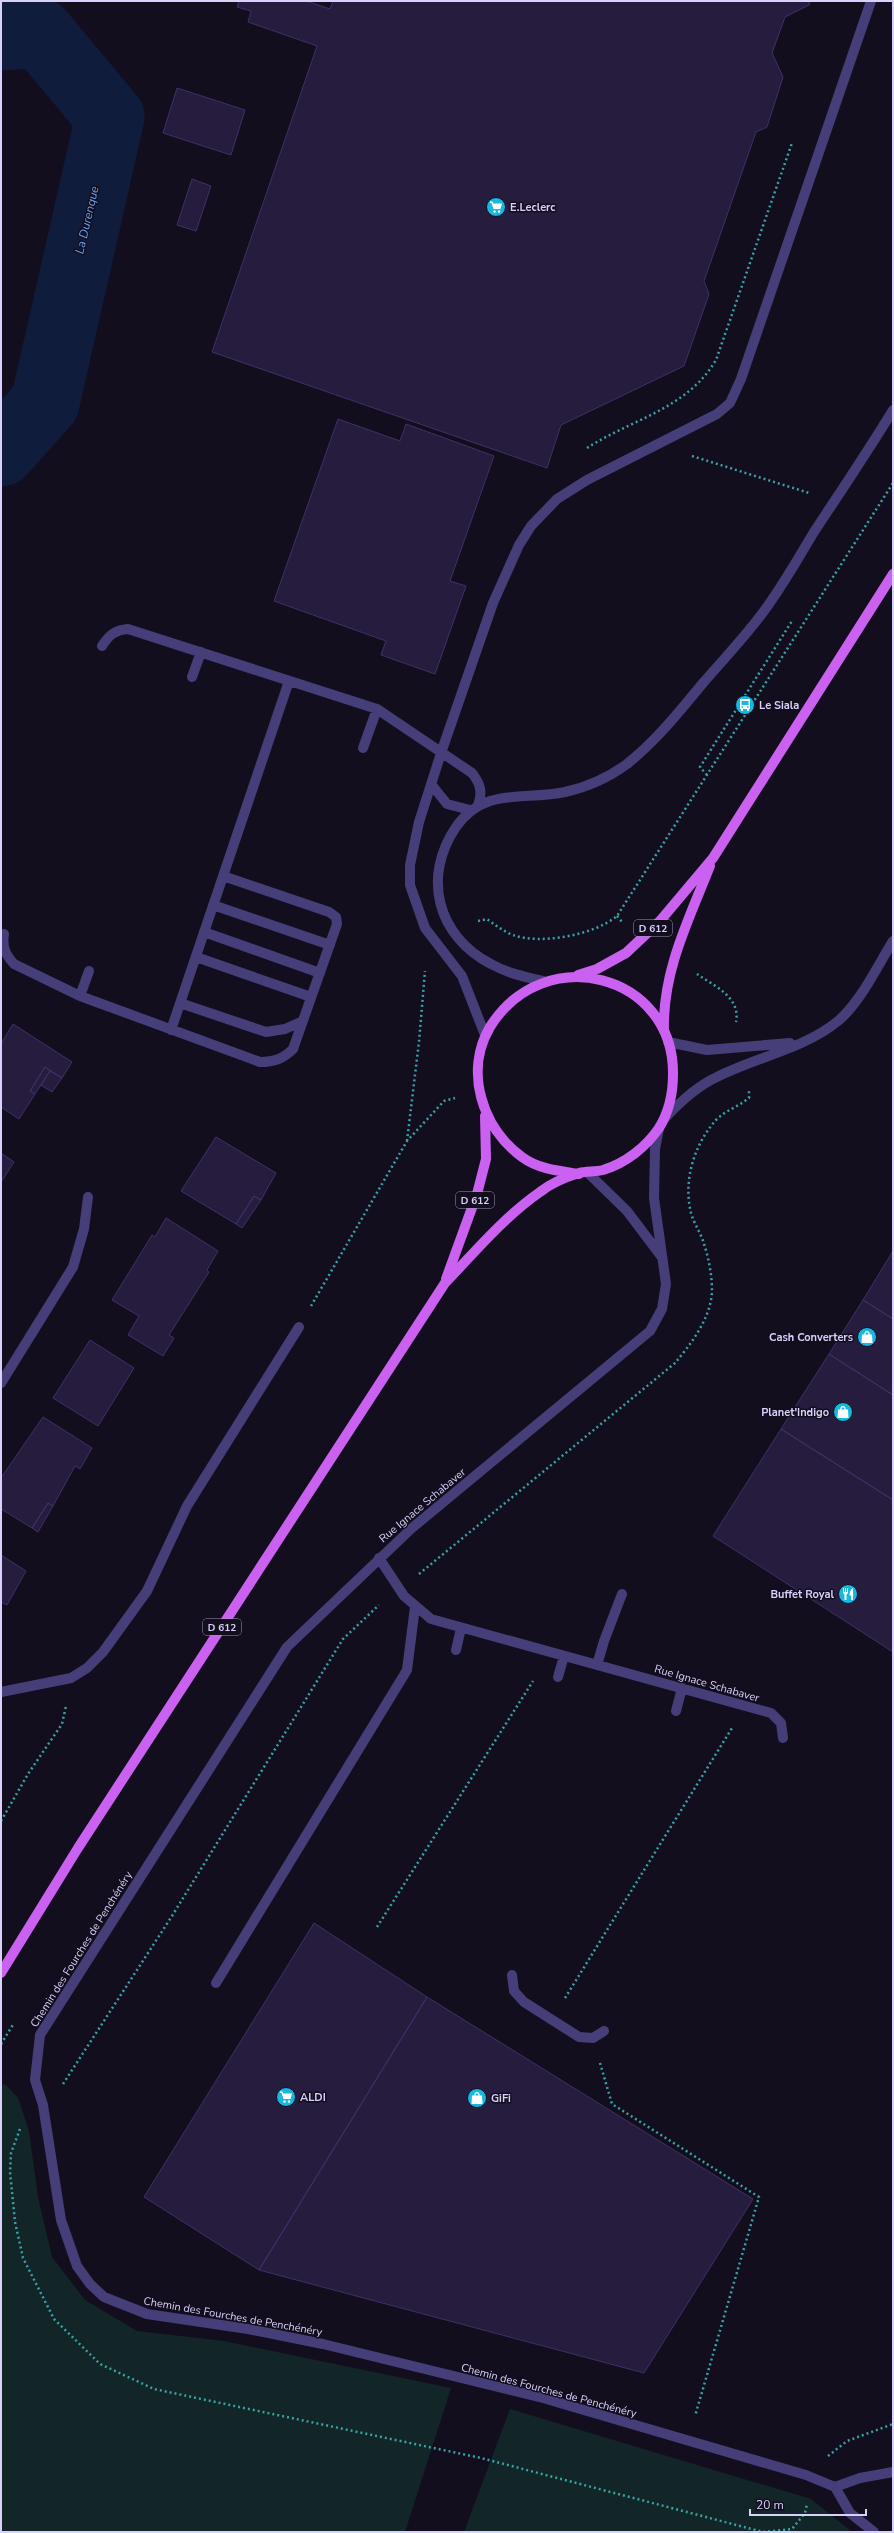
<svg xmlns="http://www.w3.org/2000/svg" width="894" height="2533" font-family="'Nunito Sans',sans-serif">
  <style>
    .green { fill: #122628 }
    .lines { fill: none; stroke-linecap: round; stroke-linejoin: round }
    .river { stroke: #0f1c3c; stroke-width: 69 }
    .building { fill: #261c3e; stroke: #413067 }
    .path { stroke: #38a2a6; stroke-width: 2.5; stroke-dasharray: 2 3; stroke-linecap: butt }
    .minor { stroke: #463e79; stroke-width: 10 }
    .major { stroke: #ca61f0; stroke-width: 10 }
    .labels { text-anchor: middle; stroke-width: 3; stroke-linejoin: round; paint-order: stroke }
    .shield { fill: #130e1e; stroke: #9e96b9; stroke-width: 1 }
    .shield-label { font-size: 10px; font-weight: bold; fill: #d9d0fb }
    .poi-label { font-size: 11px; font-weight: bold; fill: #d9d0fb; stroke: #130e1e; text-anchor: start }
    .street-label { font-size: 11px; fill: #d9d0fb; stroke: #130e1e }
    .water-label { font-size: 12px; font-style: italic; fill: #68a3f1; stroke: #130e1e }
  </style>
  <rect width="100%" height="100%" fill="#130e1e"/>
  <path class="green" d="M1 2084 6 2085 18 2098 29 2131 38 2197 52 2257 85 2300 137 2331 224 2341 451 2388 405 2532H1Z
    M510 2409 811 2499 852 2532H464Z"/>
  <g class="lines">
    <path class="river" d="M1 36 40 33 110 117 45 403 1 452"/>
  </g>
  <path class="building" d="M239 1H306L330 9 333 1H810L809 5 785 17 772 53 783 77 767 127 756 132 704 281 709 294 684 366 561 425 547 468 212 352 317 46 248 22 251 11 237 7Z
    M177 88 245 110 231 155 163 133Z
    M192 179 211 186 196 231 177 225Z
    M338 419 400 441 406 424 494 456 450 581 466 586 435 674 381 655 386 641 274 601Z
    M13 1024 72 1062 62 1078 45 1067 30 1091 35 1094 19 1119 1 1107V1044Z
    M45 1067 50 1071 35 1094 30 1091Z
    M50 1071 62 1078 52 1092 41 1085Z
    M216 1137 276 1173 261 1200 254 1196 236 1224 181 1191Z
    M1 1153 14 1162 1 1182Z
    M254 1196 261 1200 242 1228 236 1224Z
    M166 1218 218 1251 207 1270 209 1272 169 1335 174 1338 163 1356 128 1335 139 1316 112 1300 152 1235 155 1237Z
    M893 1251V1319L863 1300Z
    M863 1300 893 1319V1395L829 1354Z
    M90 1340 134 1368 98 1426 53 1398Z
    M829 1354 893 1395V1500L781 1429Z
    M43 1417 92 1448 80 1469 75 1466 53 1506 48 1503 32 1528 1 1509V1478Z
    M781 1429 893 1500V1652L713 1536Z
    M48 1503 53 1506 38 1532 32 1528Z
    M1 1555 26 1571 7 1605 1 1602Z
    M314 1923 427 1997 259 2270 144 2197Z
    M427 1997 753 2199 644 2373 259 2270Z"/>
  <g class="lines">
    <path class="path" d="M587 448C632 419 687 409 716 360L792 143
      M692 456 809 493
      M707 775 700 767 792 621
      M617 916 622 922
      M478 921 487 919C495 925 503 931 513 935 541 945 594 935 617 916L893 483
      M697 974C714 986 741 997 736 1022
      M407 1141 419 1042 425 971
      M311 1306 407 1141 444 1101 455 1098
      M419 1574 675 1363C691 1344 711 1318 712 1291 712 1276 709 1259 704 1244 701 1233 694 1224 691 1213 683 1180 694 1145 716 1120 726 1110 738 1107 749 1098V1090
      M1 1821 28 1774 62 1724 66 1706
      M377 1927 533 1681
      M565 1998 732 1728
      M1 2044 14 2023
      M600 2063 612 2104 759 2197 695 2416
      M63 2084 172 1916 343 1639 379 1605
      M20 2129 11 2153 10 2172 15 2222 23 2258 54 2319 100 2364 154 2389 481 2458 763 2532 792 2529 805 2513 807 2504
      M828 2456 847 2441 893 2424"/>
    <path class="minor" d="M102 646C109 635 115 630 128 629L377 709 472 773C480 783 483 792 478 805
      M192 677 201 652
      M363 748 377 709
      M431 784 447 804 470 810
      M213 905 330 945
      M204 932 320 973
      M4 934C2 947 5 954 14 964L80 996 260 1062C274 1062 283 1059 293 1049L337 924 336 917 329 912 223 876
      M196 957 311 997
      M543 981C525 977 507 973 491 964 437 936 422 877 456 827 485 786 524 801 565 792 588 787 608 778 627 764 656 741 679 712 703 683 722 661 743 639 761 615 781 589 797 560 814 532 841 491 868 451 893 410
      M80 996 89 971
      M180 1003 266 1032 285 1029 303 1021
      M171 1030 289 681
      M485 1035 462 976 425 928 410 885V865L419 822 442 750 493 603 519 545 531 526 557 499 587 480 717 414 730 403 741 379 871 1
      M668 1042 707 1050 790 1043
      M665 1118C680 1102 697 1086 717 1077 756 1057 804 1049 838 1021 860 1003 878 965 893 941
      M659 1128 655 1149 654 1198 666 1284 662 1309 650 1331 412 1528 287 1647 40 2035 35 2080 43 2105 61 2220 77 2266 90 2284 104 2297 147 2314 248 2329 323 2344 543 2398 806 2475 835 2487 860 2478 893 2472
      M587 1172 627 1211 661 1256
      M1 1383 73 1267 84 1229 88 1197
      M379 1558 404 1596 431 1619 771 1713 781 1723 783 1738
      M456 1650 461 1628
      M597 1665 604 1641 622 1594
      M558 1677 564 1656
      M1 1692 71 1678 87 1668 103 1652 147 1591 187 1506 299 1327
      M676 1711 682 1688
      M512 1975 514 1991 524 2002 579 2037 593 2038 604 2031
      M216 1983 407 1670 415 1607
      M835 2487 850 2513 874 2532"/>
    <path class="major" d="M578 975 597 969 626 953 660 921 713 858 893 574
      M664 1031C662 972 689 919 710 866
      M446 1279 477 1194 486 1159 485 1116
      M1 1973 78 1848 445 1283C475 1252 504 1217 540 1192 550 1184 566 1177 579 1173 587 1171 595 1172 603 1170 626 1163 646 1147 659 1128 669 1112 673 1092 673 1074 674 974 544 940 490 1027 464 1071 482 1128 522 1157 538 1169 559 1171 579 1174"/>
  </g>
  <defs>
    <symbol id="supermarket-disc" viewBox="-11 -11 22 22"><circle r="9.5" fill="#15b8e2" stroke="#130e1e"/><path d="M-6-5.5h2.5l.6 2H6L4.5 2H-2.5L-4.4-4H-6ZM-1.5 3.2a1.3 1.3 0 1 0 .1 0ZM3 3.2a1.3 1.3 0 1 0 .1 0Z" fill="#fff"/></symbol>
    <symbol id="bus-disc" viewBox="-11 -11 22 22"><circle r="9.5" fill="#15b8e2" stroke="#130e1e"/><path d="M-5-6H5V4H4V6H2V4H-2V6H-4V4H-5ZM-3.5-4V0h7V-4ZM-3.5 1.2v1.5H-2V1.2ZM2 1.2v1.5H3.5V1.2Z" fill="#fff"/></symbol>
    <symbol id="shop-disc" viewBox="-11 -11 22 22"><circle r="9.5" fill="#15b8e2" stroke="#130e1e"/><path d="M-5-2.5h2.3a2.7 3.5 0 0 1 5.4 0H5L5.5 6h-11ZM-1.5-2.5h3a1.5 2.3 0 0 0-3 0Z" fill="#fff"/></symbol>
    <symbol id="restaurant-disc" viewBox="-11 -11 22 22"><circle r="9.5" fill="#15b8e2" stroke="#130e1e"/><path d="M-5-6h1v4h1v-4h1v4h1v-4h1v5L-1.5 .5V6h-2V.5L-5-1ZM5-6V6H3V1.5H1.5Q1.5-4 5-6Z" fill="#fff"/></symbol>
  </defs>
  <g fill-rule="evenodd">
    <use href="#supermarket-disc" x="485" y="196" width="22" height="22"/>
    <use href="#bus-disc" x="734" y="694" width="22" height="22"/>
    <use href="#shop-disc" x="856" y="1326" width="22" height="22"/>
    <use href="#shop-disc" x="832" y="1401" width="22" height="22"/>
    <use href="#restaurant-disc" x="837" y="1583" width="22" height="22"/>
    <use href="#supermarket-disc" x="275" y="2086" width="22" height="22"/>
    <use href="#shop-disc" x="466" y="2087" width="22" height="22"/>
  </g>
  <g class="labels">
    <g class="shield">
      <rect x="634" y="920" width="38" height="16" rx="3"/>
      <rect x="456" y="1192" width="38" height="16" rx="3"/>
      <rect x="203" y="1619" width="38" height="16" rx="3"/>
    </g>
    <g class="shield-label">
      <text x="653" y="932">D 612</text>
      <text x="475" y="1204">D 612</text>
      <text x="222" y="1631">D 612</text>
    </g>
    <g class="poi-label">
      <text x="510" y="211">E.Leclerc</text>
      <text x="759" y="709">Le Siala</text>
      <text x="853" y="1341" text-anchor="end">Cash Converters</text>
      <text x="829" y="1416" text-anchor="end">Planet'Indigo</text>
      <text x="834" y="1598" text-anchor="end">Buffet Royal</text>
      <text x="300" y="2101">ALDI</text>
      <text x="491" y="2102">GiFi</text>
    </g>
    <g class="street-label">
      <text transform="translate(422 1505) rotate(-40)" y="4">Rue Ignace Schabaver</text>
      <text transform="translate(707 1683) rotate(16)" y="4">Rue Ignace Schabaver</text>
      <text transform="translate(81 1949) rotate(-58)" y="4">Chemin des Fourches de Penchénéry</text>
      <text transform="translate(233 2316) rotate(10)" y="4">Chemin des Fourches de Penchénéry</text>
      <text transform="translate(549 2390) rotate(15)" y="4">Chemin des Fourches de Penchénéry</text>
    </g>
    <g class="water-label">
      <text transform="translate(87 220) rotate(-77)" y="4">La Durenque</text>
    </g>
  </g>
  <rect width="894" height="2533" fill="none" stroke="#d9d0fb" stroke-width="4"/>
  <path d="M750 2509v6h116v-6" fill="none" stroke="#d9d0fb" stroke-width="2"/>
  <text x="756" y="2509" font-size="12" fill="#d9d0fb" stroke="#130e1e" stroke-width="3" paint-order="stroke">20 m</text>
</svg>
